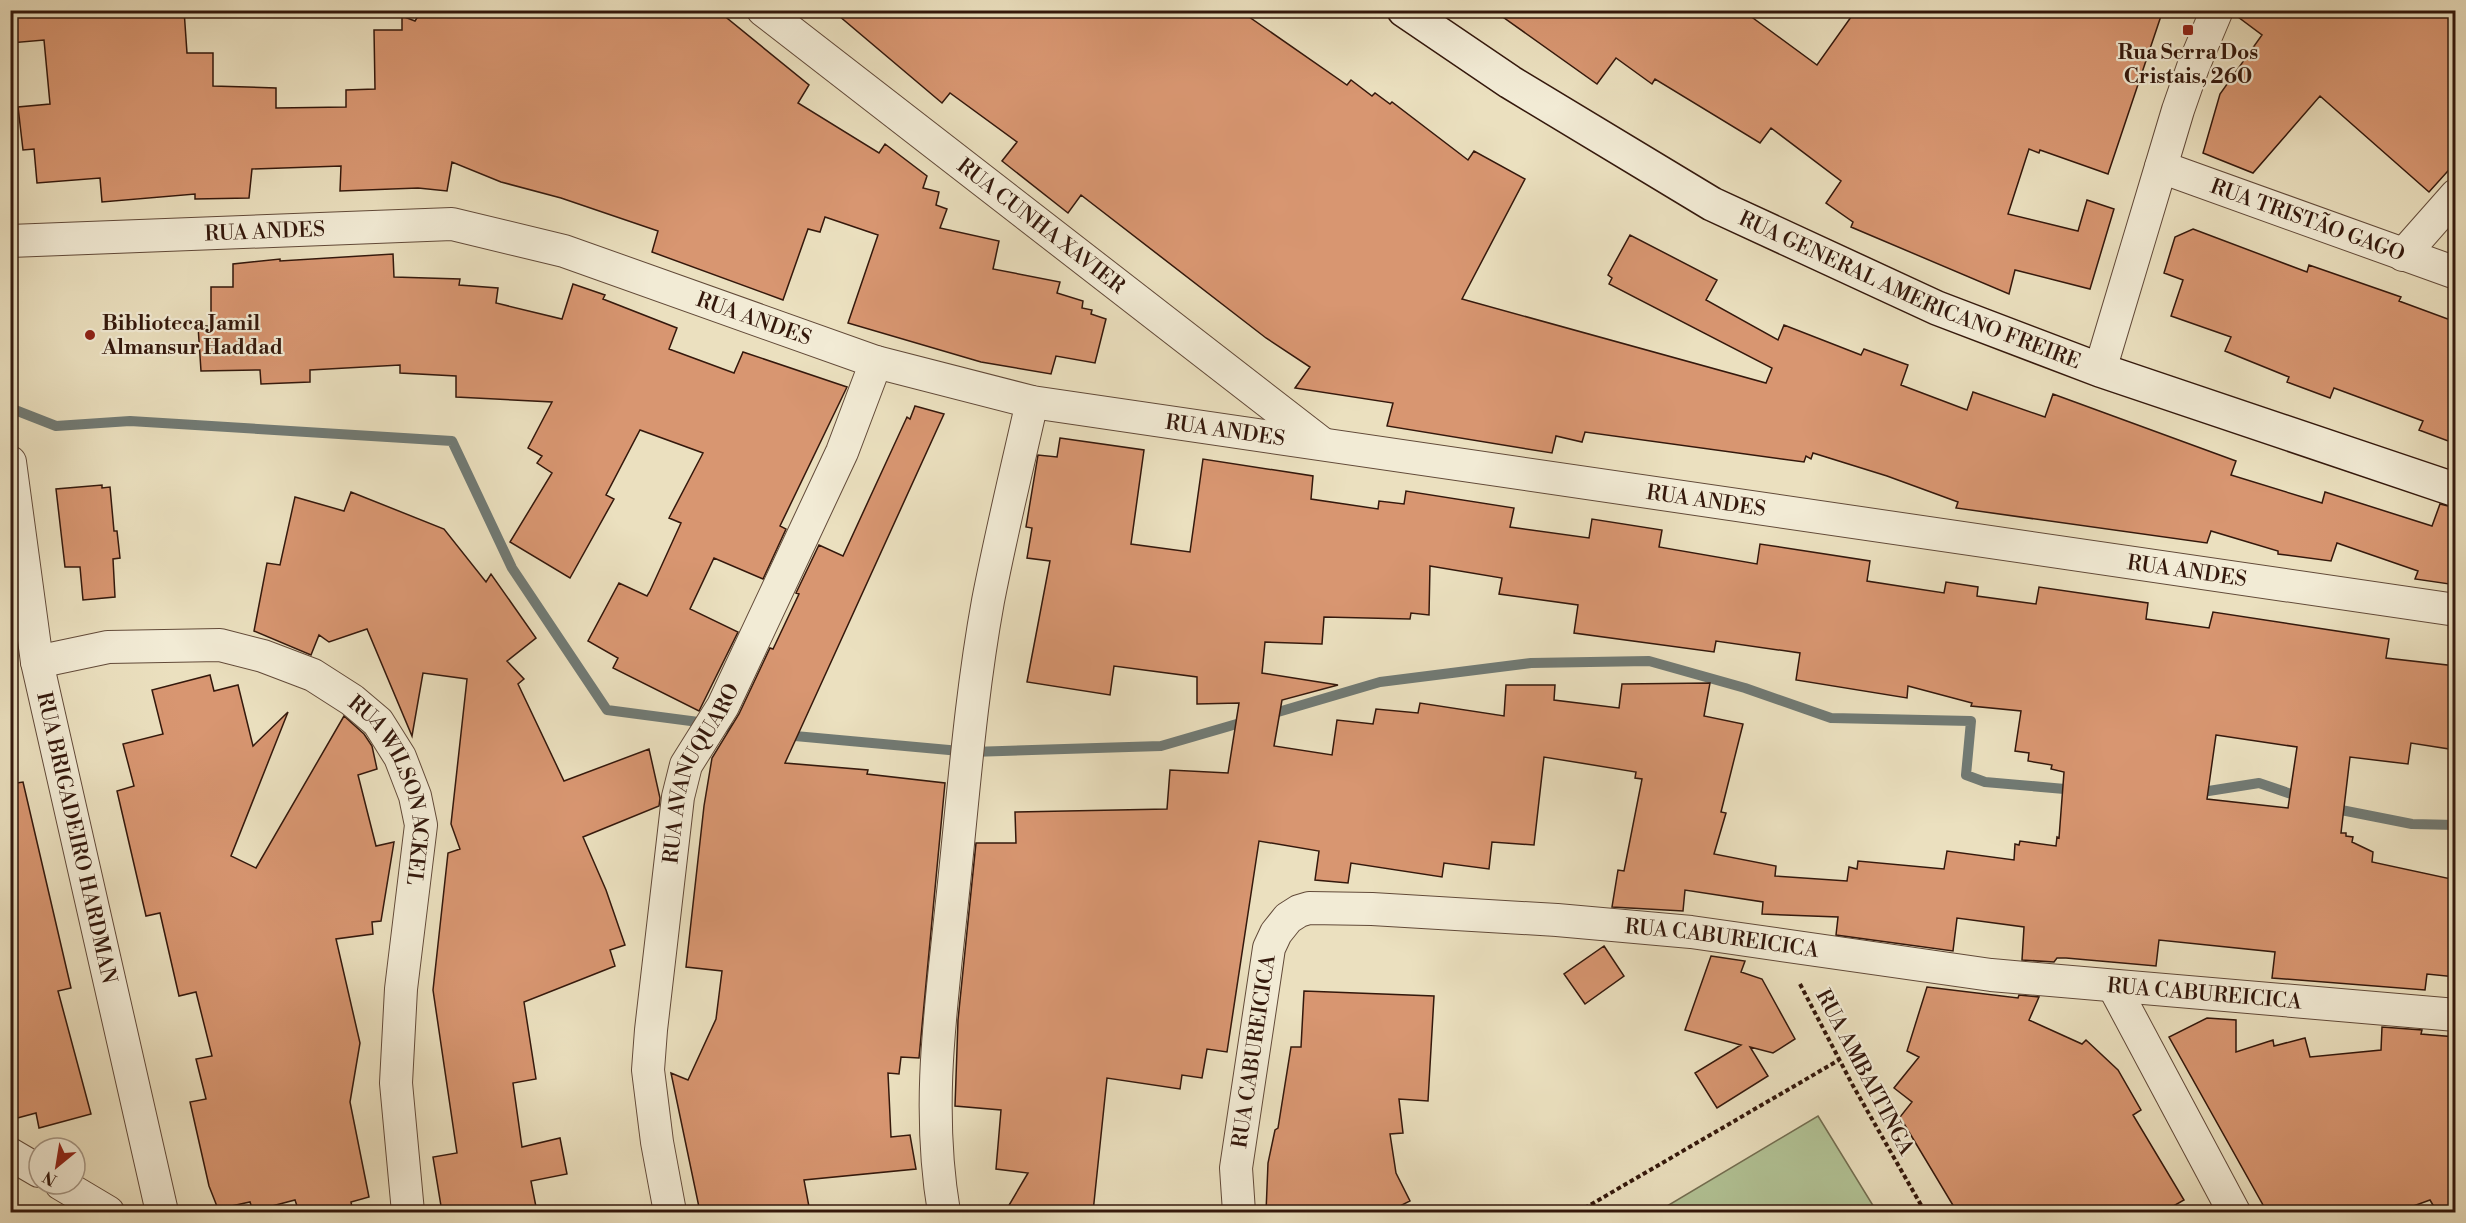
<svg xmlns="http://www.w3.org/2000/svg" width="2466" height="1223" font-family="'Libre Bodoni',serif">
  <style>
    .grass { fill: #b2c396; stroke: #736e51; stroke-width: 1.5 }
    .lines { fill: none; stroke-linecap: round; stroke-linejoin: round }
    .stream { stroke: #717a74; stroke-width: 10 }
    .building { fill: #d89671; stroke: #34180c; stroke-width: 1.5; fill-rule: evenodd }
    .minor-casing { stroke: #624a39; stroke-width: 34 }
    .secondary-casing { stroke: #34180c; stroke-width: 36 }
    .path { stroke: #34180c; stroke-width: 4; stroke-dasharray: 4.5 3; stroke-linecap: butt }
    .minor { stroke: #f2ebd5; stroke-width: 32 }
    .secondary { stroke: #f2ebd5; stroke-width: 33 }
    .poi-dot { fill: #8f2418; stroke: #f2ebd5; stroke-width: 2 }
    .labels { text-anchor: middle; stroke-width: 4.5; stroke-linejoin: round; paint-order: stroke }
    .poi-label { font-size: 21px; font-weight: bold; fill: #34180c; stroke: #f2ebd5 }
    .street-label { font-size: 21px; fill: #34180c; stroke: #f2ebd5 }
  </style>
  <rect width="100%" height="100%" fill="#ebe0bf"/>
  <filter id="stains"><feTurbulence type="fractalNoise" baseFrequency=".00333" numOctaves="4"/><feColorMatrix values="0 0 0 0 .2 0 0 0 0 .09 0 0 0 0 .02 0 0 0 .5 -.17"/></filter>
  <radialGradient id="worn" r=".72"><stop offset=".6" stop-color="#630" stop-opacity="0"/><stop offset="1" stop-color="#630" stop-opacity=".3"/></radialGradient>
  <path class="grass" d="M1818 1116 1877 1212H1657Z"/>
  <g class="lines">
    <path class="stream" d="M10 408 56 426 130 421 452 441 512 568 607 710 706 723 745 731
      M1268 715 1380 682 1531 663 1649 661 1745 688 1831 718 1971 721 1966 775 1985 782 2076 790
      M784 735 971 752 1161 746 1247 721
      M2196 793 2259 783 2303 798
      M2331 808 2412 824 2456 825"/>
  </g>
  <path class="building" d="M10 10H184L187 53H213V86L276 88V108L346 107V90L375 89 374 30H402V16L415 21 422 10H717L809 85 798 103 879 153 885 144 927 176 923 188 939 192 936 205 947 209 940 228 999 241 993 269 1060 282 1057 293 1083 301 1082 308 1092 310 1091 314 1106 319 1095 363 1056 356 1051 374 981 362 848 323 878 235 825 217 820 232 808 229 783 300 652 252 658 231 561 198 501 182 452 162 447 191 418 188 340 191 341 166 252 169 249 198 195 199V194L102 202 100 178 37 183 34 149 23 150 18 107 50 104 44 40 10 43Z
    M832 10H1239L1347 85 1351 80 1372 96 1375 93 1390 104 1392 102 1468 160 1474 151 1525 179 1462 299 1766 383 1772 368 1609 284 1612 278 1608 275 1630 235 1717 280 1706 300 1778 340 1784 325 1861 355 1864 349 1908 365 1901 385 1967 410 1973 392 2045 417 2053 394 2236 461 2231 475 2322 503 2325 492 2432 526 2440 504 2456 508V585L2415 579 2418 571 2337 543 2331 561 2278 554V551L2211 531 2207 543 1956 508 1958 502 1887 476 1813 453 1811 459 1806 456 1804 462 1585 432 1582 442 1556 436 1552 453 1387 426 1393 403 1295 388 1310 367 1266 338 1081 195 1068 213 1002 161 1017 142 950 93 942 103Z
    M1493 10H1742L1817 65 1856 10H2163L2108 174 2040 150 2039 153 2029 149 2008 214 2078 231 2087 200 2114 209 2090 289 2015 270 2009 294 1851 227 1853 222 1826 203 1841 181 1771 128 1760 143 1655 79 1652 84 1616 58 1597 84Z
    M2235 10H2444L2456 21V162L2429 192 2320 96 2253 173 2203 153 2220 94 2262 35 2234 14Z
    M2193 229 2307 272 2309 265 2401 297 2399 301 2456 322V444L2419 430 2423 421 2334 388 2330 398 2287 382 2289 377 2225 351 2231 337 2171 316 2183 280 2164 273 2175 237Z
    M393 254 394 277 460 279 459 285 498 288 496 303 562 319 573 284 605 295 603 299 677 328 669 349 734 373 743 352 847 387 780 526 786 529 763 579 714 558 690 609 738 632 699 711 613 668 618 658 588 641 619 583 647 596 650 591 681 523 669 518 703 453 640 430 606 495 614 499 570 578 510 542 552 473 537 463 542 456 528 448 552 402 456 397V376L400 373V365L310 370V382L261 384 260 370 201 371 198 326H211V287H233V264L280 259V261Z
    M915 406 944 414 785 763 868 770 867 774 945 783 919 1058 901 1057 899 1074 888 1073 891 1137 910 1135 916 1169 804 1180 810 1212H700L671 1073 688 1080 716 1019 722 971 686 967 704 806 712 758 739 714 770 648 773 649 799 594 796 593 819 545 843 556 907 417 910 419Z
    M1060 438 1144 450 1131 544 1190 552 1203 459 1313 476 1311 499 1378 509 1379 501 1404 504 1406 491 1514 508 1510 527 1589 538 1592 519 1662 530 1659 547 1757 564 1760 544 1870 561 1867 581 1944 593 1946 582 1978 587 1977 596 2036 604 2039 587 2148 603 2146 619 2209 628 2213 612 2389 639 2386 658 2456 666V750L2411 743 2408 764 2350 757 2341 833H2346V836L2353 837 2352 842 2373 852 2372 862 2456 880V977L2427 974 2425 990 2272 978 2275 952 2159 940 2156 966 2066 958H2057L2054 962 2022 960 2024 927 1957 918 1953 951 1836 935 1838 917 1762 914 1763 902 1685 890 1683 911 1612 907 1618 870 1624 871 1642 779 1635 778 1636 772 1544 757 1534 845 1492 842 1489 869 1444 863 1442 877 1351 863 1348 883 1315 880 1319 851 1259 841 1227 1052 1207 1049 1202 1078 1182 1075 1180 1089 1107 1078 1093 1212H1005L1028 1173 996 1169 1001 1110 955 1106 958 1020 976 843H1016L1015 812 1167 809 1170 770 1228 773 1239 703 1197 704V677L1114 666 1110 695 1027 682 1050 561 1027 558 1032 528 1026 527 1038 455 1057 457ZM1430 566 1502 578 1499 594 1578 605 1574 633 1714 652 1716 641 1800 653 1796 680 1907 698 1908 686 1972 703 1971 706 2021 711 2015 751 2029 753 2028 761 2052 765 2051 769 2064 772 2059 838 2057 837 2056 846 2020 841 2019 845 2015 844 2014 860 1947 851 1944 869 1858 861 1857 869 1849 867 1847 881 1775 876 1776 866 1714 854 1726 813 1721 812 1743 724 1704 716 1710 683 1622 684 1619 708 1554 700 1555 685H1506L1504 716 1420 703 1418 713 1376 709 1373 724 1337 720 1332 755 1274 746 1282 700 1338 685 1262 673 1265 642 1322 644 1324 617 1410 619 1411 613 1429 615ZM2216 735 2297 747 2288 808 2207 799Z
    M102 485V488L110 487 114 531H117L120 558 113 559 115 597 83 600 80 567H65L56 489Z
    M351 492 444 529 486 582 491 574 536 638 507 661 524 679 518 684 564 781 649 749 660 798 659 806 583 837 606 890 625 945 610 950 615 966 524 1002 536 1079 513 1083 522 1147 560 1138 567 1174 531 1181 537 1212H442L433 1157 457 1153 433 990 448 853 460 849 451 824 467 679 423 673 412 736 367 629 329 642 319 635 311 655 254 631 267 563 280 565 295 497 344 511Z
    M210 675 214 691 238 685 253 746 288 712 231 856 256 868 344 716 364 734 372 746 377 769 358 775 376 846 394 842 381 921 372 922 373 934 336 939 360 1043 350 1102 369 1197 351 1202 353 1212H299L295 1200 253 1211 250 1202 218 1209 209 1186 190 1102 206 1099 196 1059 212 1056 196 992 179 996 160 913 146 916 117 791 134 786 123 744 163 734 152 690Z
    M23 782 71 988 58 991 91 1114 39 1128 36 1113 10 1120V784Z
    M1604 946 1624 976 1585 1004 1564 974Z
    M1711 956 1745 961 1741 972 1762 979 1795 1039 1773 1053 1750 1047 1768 1076 1717 1108 1695 1073 1741 1045 1685 1030Z
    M1927 987 2018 998 2019 995 2039 997 2029 1020 2082 1044 2086 1040 2118 1070 2141 1110 2133 1115 2184 1200 2163 1212H1957L1900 1117 1912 1102 1894 1088 1919 1057 1907 1051Z
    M1304 991 1434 996 1428 1101 1399 1099 1403 1133 1390 1134 1396 1173 1410 1201 1388 1212H1266L1268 1163 1275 1130 1278 1128 1291 1047H1301Z
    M2207 1018 2236 1020V1052L2273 1040 2274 1046 2305 1038 2310 1057 2381 1050 2382 1027 2422 1030 2421 1034 2456 1037V1212H2437L2430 1200 2397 1212H2267L2169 1037Z"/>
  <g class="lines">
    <defs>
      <g id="minor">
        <path id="s1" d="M763 10 1320 442"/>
        <path id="s2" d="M2161 167 2456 273"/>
        <path id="s3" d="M10 241 452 224 564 251 876 362 1032 402 2456 610"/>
        <path d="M2403 255 2456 195"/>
        <path d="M2100 370 2178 110 2193 67 2217 10"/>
        <path id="s4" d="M10 462 37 662 162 1212"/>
        <path id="s5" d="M37 662 108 647 220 645 263 656 313 675 352 700 378 722 400 757 415 796 421 825 401 989 396 1083 408 1212"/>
        <path d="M2114 987 2234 1212"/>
        <path d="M10 1154 39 1171"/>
        <path d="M61 1184 108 1212"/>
        <path id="s6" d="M670 1212 657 1142 648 1070 651 1030 678 797 686 765 723 706 842 452 876 362"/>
        <path d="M944 1212C926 1106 941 1008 952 902 963 801 970 700 988 601 1001 534 1017 468 1032 402"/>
        <path id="s7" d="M1239 1212 1236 1168 1269 948 1276 933 1288 918 1299 911 1309 908 1372 909 1557 920 1691 932 1991 975 2456 1015"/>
      </g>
      <g id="secondary">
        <path id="s8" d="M1404 10 1510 82 1712 204 1937 308 2100 370 2456 490"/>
      </g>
    </defs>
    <use href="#minor" class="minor-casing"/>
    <use href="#secondary" class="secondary-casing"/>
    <path class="path" d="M1800 984 1852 1084 1925 1212
      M1578 1212 1839 1060"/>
    <use href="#minor" class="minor"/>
    <use href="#secondary" class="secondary"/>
  </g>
  <g class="poi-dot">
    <rect x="2182" y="24" width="12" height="12" rx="3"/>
    <circle cx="90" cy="335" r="6"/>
  </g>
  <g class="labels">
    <g class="poi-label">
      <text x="2188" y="59">Rua Serra Dos<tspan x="2188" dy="24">Cristais, 260</tspan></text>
      <text x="102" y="330" text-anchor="start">Biblioteca Jamil<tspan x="102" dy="24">Almansur Haddad</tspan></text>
    </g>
    <g class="street-label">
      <text dy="7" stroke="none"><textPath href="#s2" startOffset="156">RUA TRISTÃO GAGO</textPath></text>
      <text dy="7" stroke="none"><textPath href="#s1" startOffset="352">RUA CUNHA XAVIER</textPath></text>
      <text dy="7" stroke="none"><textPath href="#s3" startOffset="255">RUA ANDES</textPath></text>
      <text dy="7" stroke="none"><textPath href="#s8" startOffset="580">RUA GENERAL AMERICANO FREIRE</textPath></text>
      <text dy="7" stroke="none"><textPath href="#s3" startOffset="759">RUA ANDES</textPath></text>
      <text dy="7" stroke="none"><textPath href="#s3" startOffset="1245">RUA ANDES</textPath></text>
      <text dy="7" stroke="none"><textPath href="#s3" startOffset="1731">RUA ANDES</textPath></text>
      <text dy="7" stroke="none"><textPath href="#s3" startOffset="2217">RUA ANDES</textPath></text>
      <text dy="7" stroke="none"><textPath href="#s6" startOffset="448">RUA AVANUQUARO</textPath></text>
      <text dy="7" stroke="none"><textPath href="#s5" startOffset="432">RUA WILSON ACKEL</textPath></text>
      <text dy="7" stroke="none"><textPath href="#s4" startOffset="382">RUA BRIGADEIRO HARDMAN</textPath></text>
      <text dy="7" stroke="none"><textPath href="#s7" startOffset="740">RUA CABUREICICA</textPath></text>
      <text dy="7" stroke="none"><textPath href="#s7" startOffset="1226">RUA CABUREICICA</textPath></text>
      <text dy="7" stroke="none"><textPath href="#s7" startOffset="162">RUA CABUREICICA</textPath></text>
      <text transform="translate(1865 1072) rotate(62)" y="7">RUA AMBAITINGA</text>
    </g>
  </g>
  <rect width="2466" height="1223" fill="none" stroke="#ebe0bf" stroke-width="36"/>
  <rect x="12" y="12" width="2442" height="1199" fill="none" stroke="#34180c" stroke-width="3"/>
  <rect x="18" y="18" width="2430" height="1187" fill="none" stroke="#34180c" stroke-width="1.5"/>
  <g transform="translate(57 1166) rotate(210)"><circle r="28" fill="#f2ebd5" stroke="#a69785" stroke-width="1.5"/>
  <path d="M0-4.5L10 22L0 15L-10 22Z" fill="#8f2418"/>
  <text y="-9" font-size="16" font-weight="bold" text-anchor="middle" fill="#34180c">N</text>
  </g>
  <rect width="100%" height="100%" filter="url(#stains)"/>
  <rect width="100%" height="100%" fill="url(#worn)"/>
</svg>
